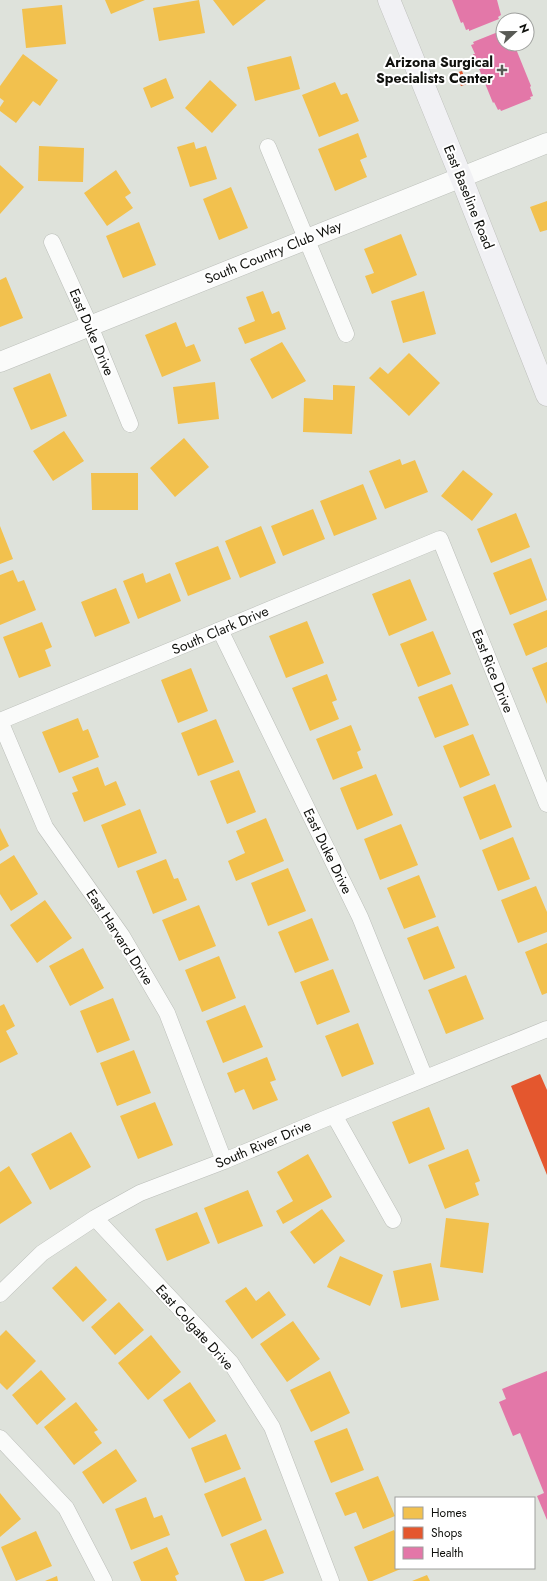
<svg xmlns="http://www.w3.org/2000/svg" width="547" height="1581" font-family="Jost,sans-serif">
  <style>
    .homes { fill: #f2c14e }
    .shops { fill: #e4572e }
    .health { fill: #e377a8 }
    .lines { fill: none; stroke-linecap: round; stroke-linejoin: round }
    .minor-casing { stroke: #bbbeb9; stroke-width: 17 }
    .tertiary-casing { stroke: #bbbeb9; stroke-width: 21 }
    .primary-casing { stroke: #bfc0bd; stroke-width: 23 }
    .minor { stroke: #fafbfa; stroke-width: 16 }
    .tertiary { stroke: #fafbfa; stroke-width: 20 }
    .primary { stroke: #f1f1f4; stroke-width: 22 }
    .poi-dot { fill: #585a55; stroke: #fff; stroke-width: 1.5 }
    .labels { text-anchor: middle; stroke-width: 4; stroke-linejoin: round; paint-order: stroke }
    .poi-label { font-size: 14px; font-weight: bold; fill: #10110d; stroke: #fff; text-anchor: end }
    .street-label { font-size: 14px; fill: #10110d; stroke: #fff }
  </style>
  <rect width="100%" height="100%" fill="#dee2db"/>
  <path class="homes" d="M105 0H145L111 14Z
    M199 0 205 33 159 41 153 8Z
    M213 0H266L233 26Z
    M62 5 66 44 26 48 22 9Z
    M23 54 58 80 40 106 33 101 16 123 0 111V107L4 101 0 98V86Z
    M291 56 300 89 255 101 247 67Z
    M166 78 174 98 151 108 143 88Z
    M210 80 237 105 212 133 185 108Z
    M335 82 341 95 347 93 359 121 319 137 302 95Z
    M358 133 367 157 360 160 367 177 335 191 318 149Z
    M194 142 196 149 206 146 217 179 190 187 177 147Z
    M39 146 84 148 83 182 38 181Z
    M0 165 24 187 0 214Z
    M116 170 131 193 125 197 133 208 107 226 84 193Z
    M231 187 248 228 219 240 203 199Z
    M547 201V230L540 232 530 207Z
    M139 222 156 265 123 278 106 236Z
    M401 234 417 275 372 294 365 276 374 273 364 249Z
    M6 277 23 318 0 327V280Z
    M263 291 272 314 279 311 286 329 245 344 238 328 255 321 246 297Z
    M424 291 436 334 403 343 391 301Z
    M176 322 186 347 194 344 201 361 162 377 145 335Z
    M282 342 306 381 272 399 250 359Z
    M409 353 440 383 409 416 369 378 380 367 388 374Z
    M50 373 67 416 31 430 13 388Z
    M215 382 219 419 178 424 173 387Z
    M333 385 355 386 352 434 303 432 304 398 333 400Z
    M64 431 84 461 53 481 33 451Z
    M184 438 209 467 175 497 150 468Z
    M400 459 402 465 415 460 428 492 385 509 369 471Z
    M463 470 493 494 472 521 441 496Z
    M91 473H138V510H92Z
    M363 484 377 519 334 536 320 501Z
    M313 509 325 539 283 556 271 526Z
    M516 513 530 547 491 563 477 529Z
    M0 526 13 559 0 564Z
    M261 526 276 563 240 578 225 541Z
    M218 546 231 579 188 596 175 563Z
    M531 558 547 600 510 615 493 573Z
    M13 570 18 582 24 580 36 610 0 625V575Z
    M143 573 146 583 170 573 181 601 138 619 123 581Z
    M410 579 427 620 389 636 372 594Z
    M116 588 130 623 95 637 81 602Z
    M547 610V647L526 656 513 624Z
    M307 621 324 663 286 678 269 636Z
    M42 622 52 647 45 650 51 666 19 678 3 637Z
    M433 631 451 674 418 687 400 644Z
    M547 662V704L532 668Z
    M191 668 208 711 178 723 161 680Z
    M327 674 337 700 332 702 339 719 310 731 292 688Z
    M452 684 469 725 435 738 418 697Z
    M78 718 83 731 88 729 99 757 59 773 42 732Z
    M216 719 234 762 198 776 181 733Z
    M351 725 361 750 357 752 363 768 333 780 316 739Z
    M473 734 490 775 460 788 443 746Z
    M98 767 105 786 116 781 126 805 84 822 72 793 78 791 72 777Z
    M239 770 256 812 227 824 210 781Z
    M376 774 393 815 357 830 340 788Z
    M495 784 512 827 480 840 463 797Z
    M140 809 157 853 118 868 101 825Z
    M266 818 284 861 236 881 228 861 245 853 236 831Z
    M401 824 418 865 380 880 364 839Z
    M0 828 9 846 0 851Z
    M513 837 530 879 498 891 482 850Z
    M14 855 38 894 11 911 0 894V864Z
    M166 859 174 879 178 878 187 900 153 914 136 871Z
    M288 868 306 911 268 926 251 883Z
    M419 875 436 917 404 929 387 888Z
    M536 886 547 912V932L518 943 501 900Z
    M45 900 72 938 37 963 10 925Z
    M199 905 216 946 179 961 162 920Z
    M312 918 329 960 295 973 278 932Z
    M438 926 455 968 424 980 407 938Z
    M547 943V993L542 995 525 952Z
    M83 948 104 988 70 1006 49 966Z
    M219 956 236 998 202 1012 185 970Z
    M333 969 350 1012 317 1025 300 982Z
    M466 975 484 1019 446 1034 428 990Z
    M113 998 130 1040 97 1053 80 1011Z
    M4 1004 15 1026 6 1031 18 1054 0 1063V1006Z
    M245 1005 263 1047 223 1063 206 1021Z
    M358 1023 374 1064 342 1077 325 1036Z
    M134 1050 151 1093 117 1106 100 1063Z
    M267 1057 276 1080 270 1082 278 1100 253 1110 244 1089 235 1093 227 1073Z
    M155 1102 173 1145 138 1159 120 1116Z
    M429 1107 445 1149 409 1164 392 1122Z
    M71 1132 91 1167 50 1190 31 1154Z
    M468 1149 480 1181 475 1183 479 1195 445 1209 428 1165Z
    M308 1154 332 1197 283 1224 276 1211 293 1201 277 1172Z
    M9 1166 32 1203 0 1224V1172Z
    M248 1190 263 1226 218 1244 204 1208Z
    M322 1209 345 1241 314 1264 290 1232Z
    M197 1212 210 1243 167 1261 155 1229Z
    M446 1218 489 1223 483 1273 440 1267Z
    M340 1256 383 1275 370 1306 327 1287Z
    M431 1263 439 1300 401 1308 393 1271Z
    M76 1266 107 1300 83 1322 52 1288Z
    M246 1287 256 1301 269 1291 286 1315 252 1339 225 1301Z
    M119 1302 144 1330 115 1355 91 1327Z
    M293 1321 320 1359 287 1382 260 1344Z
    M6 1330 36 1361 7 1390 0 1383V1336Z
    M151 1335 181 1372 148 1400 118 1363Z
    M41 1370 66 1399 37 1425 12 1395Z
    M330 1371 350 1413 311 1432 290 1390Z
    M190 1382 216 1421 189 1439 163 1400Z
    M76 1402 98 1430 94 1432 102 1443 74 1465 44 1427Z
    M347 1428 364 1470 331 1483 314 1441Z
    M226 1434 241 1469 205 1483 191 1448Z
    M116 1449 137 1481 103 1504 82 1472Z
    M378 1476 395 1516 363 1529 356 1512 345 1516 335 1493Z
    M245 1477 262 1520 222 1537 204 1494Z
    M0 1493 21 1519 0 1537Z
    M146 1497 154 1518 162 1515 170 1535 131 1550 115 1509Z
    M266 1529 284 1573 263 1581H245L230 1544Z
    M394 1530 396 1534V1568H403L372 1581H368L354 1547Z
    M36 1531 52 1566 16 1581 1 1547Z
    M167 1547 179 1574 175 1576 177 1581H141L133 1562Z
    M427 1575 430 1581H412Z
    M57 1576 58 1581H45Z"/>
  <path class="shops" d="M462 71 467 84 461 86 455 73Z
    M540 1074 547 1090V1175L511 1086Z"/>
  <path class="health" d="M452 0H497L501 15 498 17 499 19 469 31V29L466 30 463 22 461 23Z
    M503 30V44H514L531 86 530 87 533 96 530 97 531 99 501 111 500 109 498 110 494 102 493 103 473 54H475L471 45 474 44 473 42Z
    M547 1371V1520L537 1496 544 1493 520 1433 513 1436 499 1402 506 1399 502 1389Z"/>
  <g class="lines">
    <defs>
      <path id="minor" d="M268 147 346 334
        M52 242 90 326 130 424
        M220 630 360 917 425 1078
        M0 721 440 539 547 804
        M0 721 45 827 122 936 167 1013 224 1161
        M334 1115 393 1220
        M95 1218 231 1363 272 1427 331 1581
        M0 1294 42 1253 95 1218 140 1193 224 1161 322 1120 547 1029
        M0 1438 66 1508 104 1581"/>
      <path id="tertiary" d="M0 362 547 143"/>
      <path id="primary" d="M389 0 461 177 547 395"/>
    </defs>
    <use href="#minor" class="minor-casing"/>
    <use href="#tertiary" class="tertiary-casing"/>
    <use href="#primary" class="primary-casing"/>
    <use href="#minor" class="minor"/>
    <use href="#tertiary" class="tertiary"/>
    <use href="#primary" class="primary"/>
  </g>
  <path class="poi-dot" d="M500 64h4v4h4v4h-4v4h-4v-4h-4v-4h4z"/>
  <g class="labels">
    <g class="poi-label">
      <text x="493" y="67">Arizona Surgical<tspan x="493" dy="16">Specialists Center</tspan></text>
    </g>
    <g class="street-label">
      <text transform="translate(469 197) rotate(68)" y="5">East Baseline Road</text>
      <text transform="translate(273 252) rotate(-22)" y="5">South Country Club Way</text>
      <text transform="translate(92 332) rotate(67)" y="5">East Duke Drive</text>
      <text transform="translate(220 630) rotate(-23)" y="5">South Clark Drive</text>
      <text transform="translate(493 671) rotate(68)" y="5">East Rice Drive</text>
      <text transform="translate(328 851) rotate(64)" y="5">East Duke Drive</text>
      <text transform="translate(120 937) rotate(57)" y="5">East Harvard Drive</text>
      <text transform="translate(263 1144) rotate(-23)" y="5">South River Drive</text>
      <text transform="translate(195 1327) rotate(48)" y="5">East Colgate Drive</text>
    </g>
  </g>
  <rect x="395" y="1497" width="140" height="72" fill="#ffffff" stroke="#9fa09e"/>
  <rect x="403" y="1507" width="20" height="12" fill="#f2c14e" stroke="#9fa09e"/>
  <text x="431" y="1517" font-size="12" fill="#10110d">Homes</text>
  <rect x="403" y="1527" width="20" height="12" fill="#e4572e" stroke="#9fa09e"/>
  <text x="431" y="1537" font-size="12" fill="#10110d">Shops</text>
  <rect x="403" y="1547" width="20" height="12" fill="#e377a8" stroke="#9fa09e"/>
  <text x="431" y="1557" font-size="12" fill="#10110d">Health</text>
  <g transform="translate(515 32) rotate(68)"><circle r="19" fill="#ffffff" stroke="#9fa09e"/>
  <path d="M0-3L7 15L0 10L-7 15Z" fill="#585a55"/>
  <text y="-6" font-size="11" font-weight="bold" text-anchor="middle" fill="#10110d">N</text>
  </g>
</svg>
